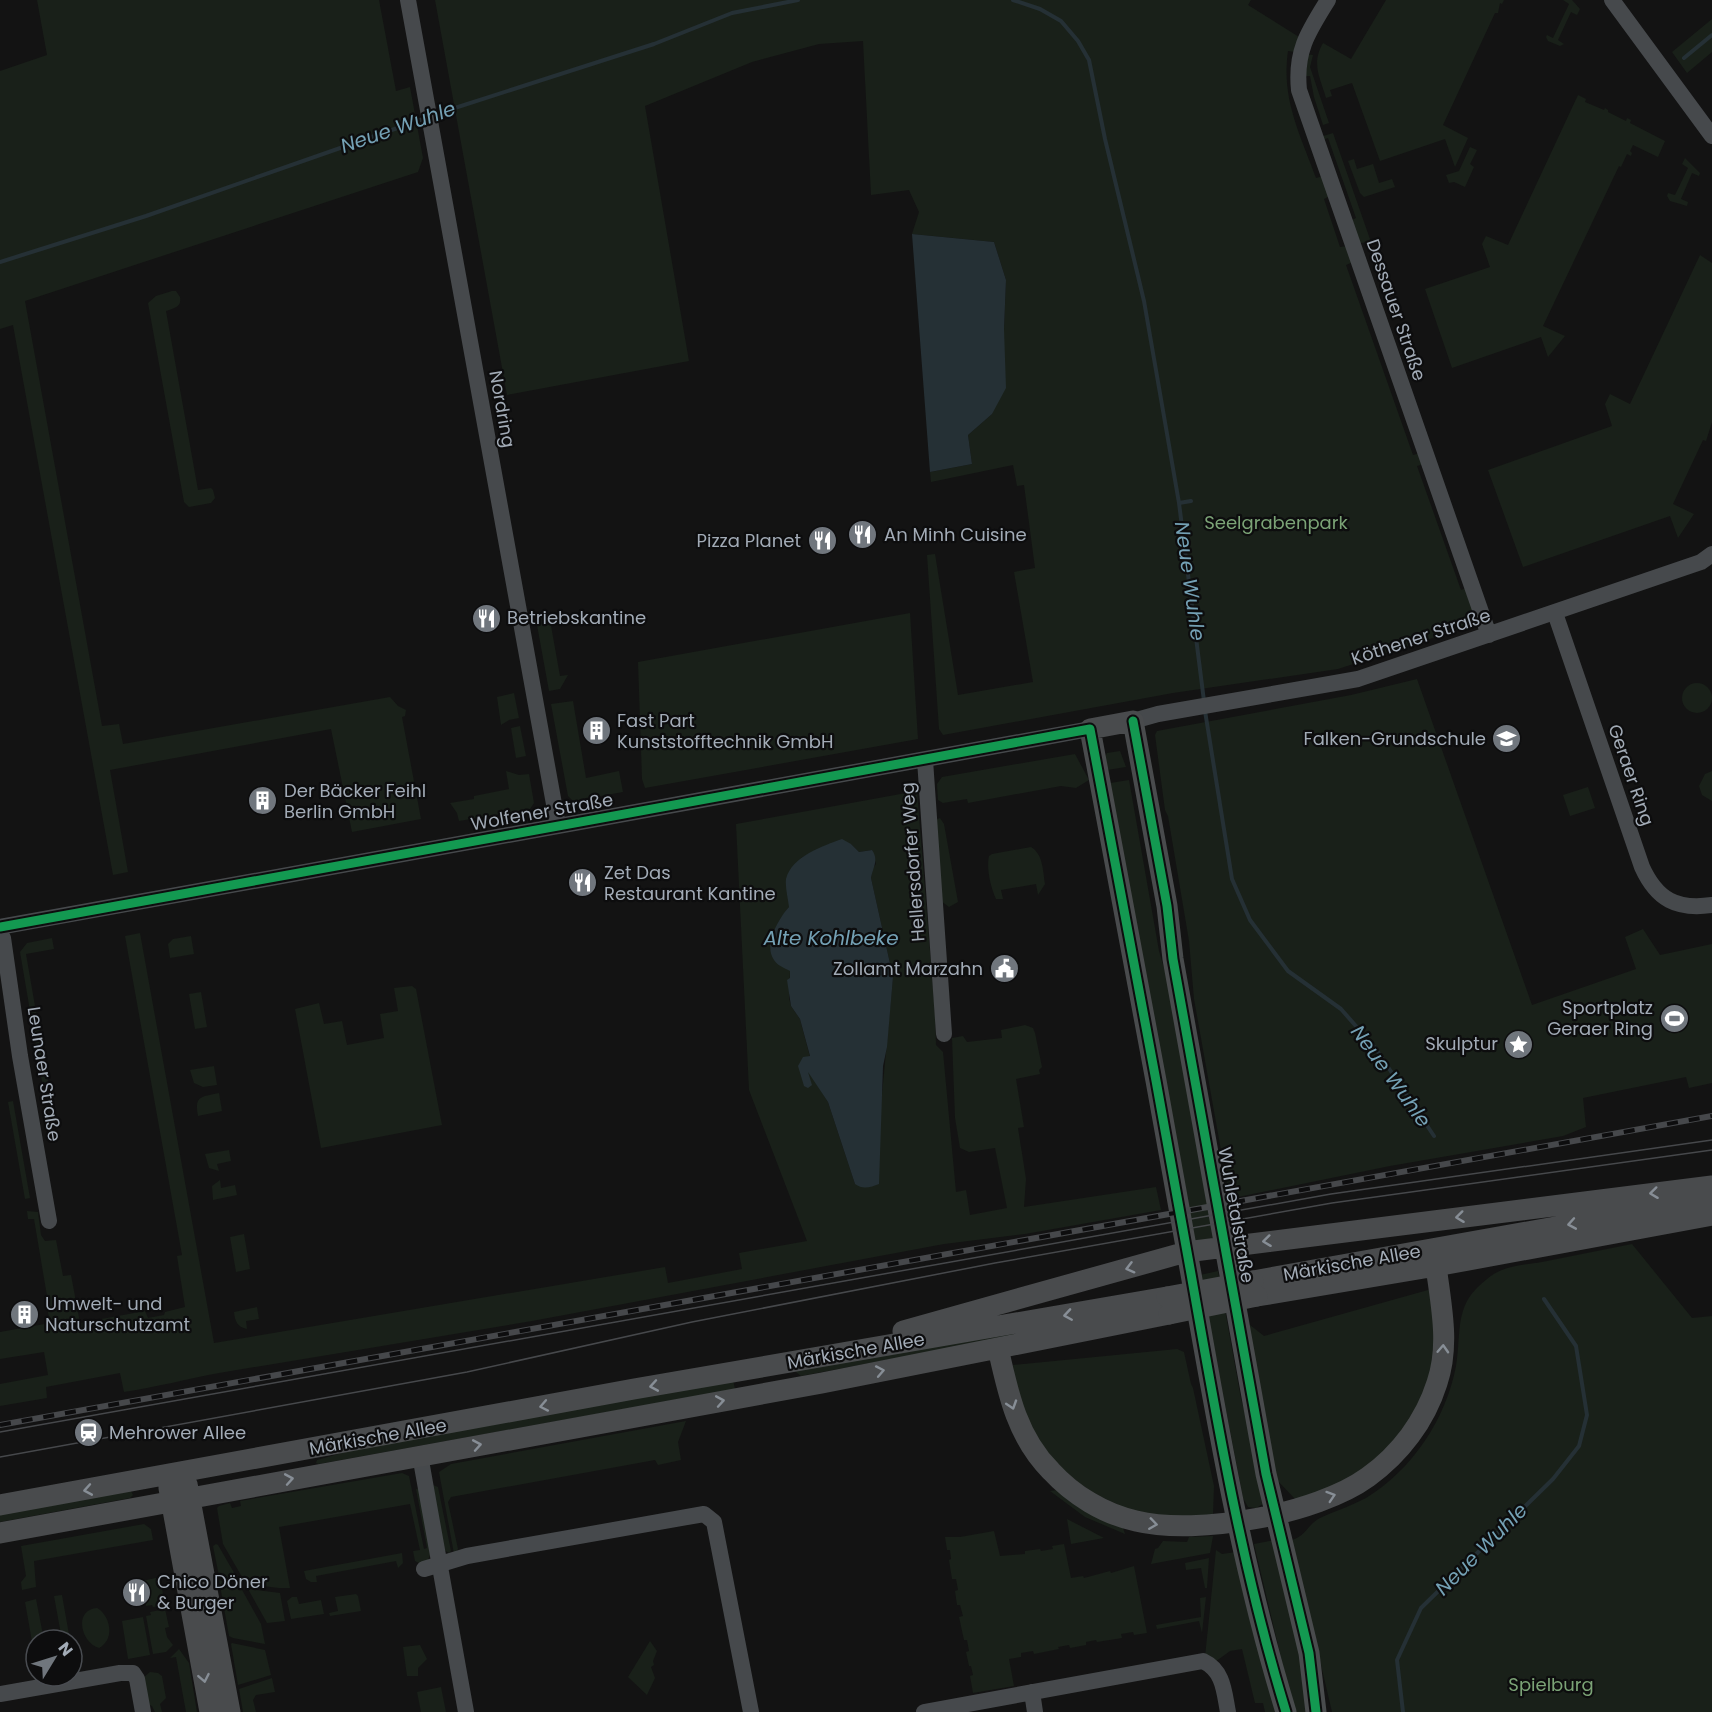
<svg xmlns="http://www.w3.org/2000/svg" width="1712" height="1712" font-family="Poppins,sans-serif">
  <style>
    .green { fill: #192019; fill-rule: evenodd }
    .water { fill: #253035 }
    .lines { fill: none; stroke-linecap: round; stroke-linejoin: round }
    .stream { stroke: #253035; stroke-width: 4 }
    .minor { stroke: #46494c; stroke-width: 16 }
    .major { stroke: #494b4d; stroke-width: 21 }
    .tram { stroke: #46484b; stroke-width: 1.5 }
    .rail-casing { stroke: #46484b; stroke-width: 6 }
    .rail { stroke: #0d0d0e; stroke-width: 4; stroke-dasharray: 11; stroke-linecap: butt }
    .major-bridge { stroke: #494b4d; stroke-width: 21 }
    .cycleway-casing { stroke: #0d0d0e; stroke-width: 13 }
    .cycleway { stroke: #139951; stroke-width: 9 }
    .oneway { stroke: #878e96 }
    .labels { text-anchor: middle; stroke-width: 4.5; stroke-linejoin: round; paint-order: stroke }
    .street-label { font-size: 18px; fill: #a2abb6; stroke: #0d0d0e }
    .park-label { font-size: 18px; fill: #7ba376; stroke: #0d0d0e }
    .poi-label { font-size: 18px; fill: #a2abb6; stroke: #0d0d0e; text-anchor: start }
    .water-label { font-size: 20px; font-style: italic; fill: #74a1b5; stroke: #0d0d0e }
  </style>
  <rect width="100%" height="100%" fill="#131313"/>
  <path class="green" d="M37 0H379L396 91 410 87 423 158 418 172 25 301 102 726 119 724 123 744 390 697 398 706 406 710 405 716 402 717 421 819 352 832 331 729 110 770 128 872 113 875 13 325 0 329V71L47 55Z
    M435 0H1251L1248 5 1299 37 1295 52 1288 51C1281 99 1300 134 1316 178L1323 176 1330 196 1324 199 1340 247 1347 246 1353 262 1346 265 1413 455 1421 453 1424 464 1417 466 1461 590 1467 588 1476 615 1457 630 1338 669 1173 693 943 735 939 729 927 555 935 554 958 695 1033 682 1014 572 1035 568 1024 485 1017 486 1013 465 931 482 930 472 972 464 968 435 992 414 1004 329 1006 280 994 242 912 234 919 212 909 190 871 195 863 41 819 44 752 62 645 106 689 361 507 395Z
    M1386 0H1504L1502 4 1500 3 1498 13H1495L1443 125 1468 138 1455 167 1445 139 1380 161 1352 83 1330 90 1332 96 1326 98C1320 77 1311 64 1323 43L1351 59Z
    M1563 0H1572L1580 9 1577 15 1571 12 1558 40 1564 44 1560 46 1548 41 1546 37 1547 35 1553 38 1569 4Z
    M1712 19V52L1687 73 1672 52Z
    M1305 54 1313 55 1310 67 1329 123 1323 125 1314 97 1310 76H1304Z
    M1578 95 1586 99 1585 102 1604 110 1605 108 1608 110V112L1626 121 1627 118 1631 120 1630 123 1665 141 1658 157 1633 145 1630 151 1632 153 1631 156 1627 154 1621 167 1619 166 1543 326 1565 336 1548 357 1541 337 1452 368 1425 289 1490 267 1482 244 1486 236 1508 245Z
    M1333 133 1371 242 1360 243 1350 221 1356 218 1328 138 1322 140 1320 137Z
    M1470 147 1477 150 1470 164 1474 167 1465 187 1454 182 1449 183 1446 175 1459 171Z
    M1685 158 1700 173 1699 176 1692 173 1681 199 1688 202 1687 206 1670 201 1667 196 1668 193 1675 195 1688 168 1682 164Z
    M1354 159 1357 169 1373 164 1379 183 1392 179 1395 187 1364 197 1360 193 1348 161Z
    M1700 255 1712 263V422L1706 441 1703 440 1673 504 1694 514 1678 538 1670 516 1523 567 1488 470 1612 426 1605 404 1610 394 1630 404Z
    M172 291H176L180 297C182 307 174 308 166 311L198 490 211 488 213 490 215 498 211 503 189 507 184 502 148 303 156 296Z
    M545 613 550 620 560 676 568 675 560 689 549 691 535 614Z
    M910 613 918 739 645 788 642 779 638 662Z
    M1417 679 1532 1005 1636 969 1625 937 1643 929 1660 955 1712 944V1083L1689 1088 1686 1077 1583 1098 1586 1127 1563 1136 1390 1166 1233 1198 1229 1195 1194 999 1189 941 1168 816 1165 810 1155 735 1157 731 1351 695Z
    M1682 698a15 15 0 1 1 30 0a15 15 0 1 1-30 0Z
    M514 693 519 718 509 720 501 725 497 697Z
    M573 701 586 778 619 771 623 792 573 801 568 796 551 704Z
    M520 726 526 756 516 758 511 728Z
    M1120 751 1126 767 1107 770 1105 757 1107 753Z
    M1075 754 1089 780 1076 788 1061 786 968 803 967 799 943 803 938 800 937 784 942 777Z
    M506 771 519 775 529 774 534 803 530 809 459 821 457 813 450 803 474 799V796L509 789Z
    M1712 771V801L1702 795 1699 786 1705 774Z
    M1129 780 1159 951 1174 1002 1214 1239 1195 1243 1110 783Z
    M1588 787 1595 808 1570 816 1563 795Z
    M917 791 935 1013 936 1045 943 1052 956 1192 966 1190 970 1215 1007 1208 995 1148 969 1152 960 1148 955 1118 952 1038 963 1036 967 1042 1002 1038 1001 1030 1025 1025 1033 1028 1035 1033 1042 1067 1039 1070 1040 1074 1016 1079 1024 1127 1018 1128 1026 1179 1024 1207 1156 1187 1161 1210 1025 1234 944 1244 532 1321 219 1373C187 1379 157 1387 124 1392L120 1373 46 1387 47 1398 0 1406V1384L48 1375 44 1352 0 1359V1332L50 1323 45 1297 47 1296 34 1219H28L27 1211 38 1212 41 1235 45 1241 56 1240 63 1276 71 1275 80 1323 145 1311 148 1318 164 1315 165 1312 185 1307 177 1256 182 1255 125 936 140 933 214 1343 665 1267 668 1283 742 1269 739 1253 807 1241 749 1090 736 824ZM829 844H851L859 852 872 850 876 864 873 868 871 878 893 977 882 1095 855 1184 828 1102 807 1069 810 1057 800 1019 791 1006 789 998 790 971 773 933 779 921 789 907 801 858Z
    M940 818 944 824 958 902 949 907 941 901 935 820Z
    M1031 847C1043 854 1043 871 1045 884L1038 895 1036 884 1001 890 1003 899H996C991 888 986 869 989 856L992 854Z
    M191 936 194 954 170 958 168 944 173 939Z
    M52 938 54 949 26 954 52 1104 46 1105 20 952 27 943Z
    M412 986 416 989 442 1125 321 1148 295 1009 319 1003 324 1024 342 1021 347 1045 384 1038 380 1014 398 1011 394 988Z
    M201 992 207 1027 195 1029 189 994Z
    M214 1066 217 1085 203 1087 194 1083 190 1070Z
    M219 1093 222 1111 198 1116C194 1095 202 1097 219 1093Z
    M13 1101 30 1198 25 1199 8 1102Z
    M229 1150 231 1161 217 1164 219 1171 209 1168 205 1154Z
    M220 1180 221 1188 235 1185 237 1195 213 1200 212 1186Z
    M244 1234 250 1269 236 1272 230 1237Z
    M1632 1244 1692 1318 1712 1316V1712H1332L1292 1540C1306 1536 1308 1524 1320 1518 1335 1511 1351 1506 1366 1498 1412 1470 1446 1419 1456 1366 1461 1339 1455 1310 1476 1289 1483 1282 1493 1273 1502 1270 1514 1265 1530 1264 1542 1262 1572 1256 1602 1250 1632 1244Z
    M1218 1271 1241 1399 1255 1450 1263 1504 1256 1508 1248 1507 1243 1498 1200 1275Z
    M1428 1290H1431L1437 1335 1429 1384 1406 1431 1354 1479 1296 1500 1277 1480 1248 1326 1250 1325 1264 1336Z
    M257 1307 259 1319 246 1321 247 1329C237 1327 235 1321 234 1312Z
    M1013 1332V1336L801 1376 796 1372 797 1369Z
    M1177 1349 1184 1352 1191 1384 1193 1388 1214 1486 1213 1515C1190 1518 1163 1518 1139 1514 1131 1512 1122 1507 1114 1503 1059 1479 1016 1426 1013 1365Z
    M733 1380 735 1389 319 1464 316 1463 317 1460 360 1448Z
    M686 1421 678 1442 681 1460 658 1465 655 1460 451 1497 448 1502 458 1549 454 1554 439 1472 451 1464Z
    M402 1473 409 1476 424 1549 427 1548 416 1489 421 1488 431 1553 428 1560 421 1564 415 1561 413 1551 420 1550 410 1504 279 1527 290 1588H279L246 1584 223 1544 217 1508 219 1506 230 1503 232 1508 241 1506 240 1501Z
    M433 1485 438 1487 451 1551 449 1553 444 1550Z
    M130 1489 133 1495 130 1498 0 1522V1513Z
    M1058 1490 1123 1528 1125 1534 1085 1517 1050 1491Z
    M1067 1519 1104 1538 1071 1544Z
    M144 1524 151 1529 153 1540 34 1561 36 1587 22 1590 21 1582 26 1576 21 1546Z
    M994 1531 1000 1556 1025 1554V1551L1040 1549 1041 1551 1053 1549 1052 1546 1064 1544 1071 1578 1083 1576 1084 1578 1110 1571 1111 1573 1134 1566 1147 1633 1134 1635 1133 1632 1121 1634 1122 1638 1097 1642 1096 1640 1086 1642V1645L1070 1648 1069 1645 1058 1647 1059 1649 1034 1654 1033 1651 1021 1653V1657L1009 1659 1014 1686 973 1693 970 1676 973 1675 971 1666H969L966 1652 969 1651 967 1640H964L959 1617 963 1616 960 1605H957L955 1591 958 1590 956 1579H952L949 1560 951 1559 950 1550H947L945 1537H960Z
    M1213 1536 1210 1553 1151 1564 1155 1549 1158 1548 1163 1541 1187 1542 1189 1537Z
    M1274 1540 1297 1632 1308 1712H1294L1254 1544Z
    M216 1544 218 1545 240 1583 219 1576 213 1546Z
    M1216 1550 1222 1554 1236 1552 1279 1712H1265L1263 1703H1255L1242 1649 1230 1651 1215 1662 1205 1657Z
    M402 1553 403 1563 398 1568 396 1561 316 1576 317 1582H311L306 1579 304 1571Z
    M1209 1558 1207 1588H1205L1201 1568 1186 1570 1185 1563Z
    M160 1577 165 1606 153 1607 152 1605 146 1606 142 1581Z
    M219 1580 241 1588 261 1624 265 1644 233 1638 229 1636Z
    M248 1589 280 1593 285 1621 267 1623Z
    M356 1594 358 1596 361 1611 330 1616 329 1613 338 1611 335 1597Z
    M62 1595 70 1640H62L54 1596Z
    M292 1597H297L299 1604 321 1600 324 1614 291 1619 287 1601Z
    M1206 1597 1202 1633 1199 1621 1157 1629 1156 1625 1201 1617 1200 1598Z
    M36 1599 44 1640H36V1664L25 1602Z
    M97 1608C111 1616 115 1640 99 1648 81 1643 73 1610 97 1608Z
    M165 1609 169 1627 165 1628 167 1637 173 1645 166 1652 153 1654 146 1616 151 1615 150 1612Z
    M143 1617 150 1655 128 1659 122 1621Z
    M650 1641 657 1651 653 1661 654 1665 651 1667 655 1678 647 1695 628 1677Z
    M232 1643 265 1650 271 1675 238 1685 231 1644Z
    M420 1645 427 1659 418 1668V1676H407L403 1647Z
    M179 1649 189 1663 197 1712H186L176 1657 170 1658Z
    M150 1672 158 1673 162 1676 166 1698 160 1704 162 1712H155L152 1706 145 1703 143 1678Z
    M272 1678 275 1692 256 1695 253 1700 256 1712H243L239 1689Z
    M441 1687 446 1712H421L417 1692Z"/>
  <path class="water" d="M912 234 994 242 1006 280 1004 329 1006 388 992 414 968 435 972 464 930 472Z
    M842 839 851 844 859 852 872 850C879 860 873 867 871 878L893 977 887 1047 883 1066 879 1184C871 1187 863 1190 855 1184L828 1102 808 1072 812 1085 808 1088 804 1086 798 1066 803 1057 810 1056 800 1019 791 1006 787 980 790 978V971C784 968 777 965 774 960 763 945 779 918 789 907 788 898 785 887 786 879 792 856 823 846 842 839Z"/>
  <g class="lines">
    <path class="stream" d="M1013 0 1040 9 1061 21 1078 41 1089 60 1105 139 1144 301 1179 503 1204 701
      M1684 58 1712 35
      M433 115 654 44 732 13 798 0
      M0 262 146 216 426 118
      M1179 503 1191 501
      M1205 711 1232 879 1250 920 1288 971 1341 1009 1376 1049 1434 1136
      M1403 1712 1397 1660 1421 1608 1553 1479 1579 1446 1587 1415 1576 1346 1544 1299"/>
    <path class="minor" d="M408 0 558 826
      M1328 0C1308 32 1295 51 1299 90L1489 635
      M1612 0 1712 136
      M1555 613 1642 867C1657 900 1677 910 1712 905
      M1133 721 1158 714 1358 679 1701 562 1712 554
      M925 760 944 1034
      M0 927C363 861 727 796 1090 729
      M0 933 3 938 20 1056 49 1221
      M420 1455 466 1712
      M424 1569 467 1556 704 1514 714 1522 751 1712
      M1032 1692 1035 1712
      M0 1694 120 1673H133L137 1679 143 1712
      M924 1712 1203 1661C1224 1671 1224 1692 1228 1712"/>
    <path class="major" d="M1253 1281 1706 1200
      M1257 1296 1436 1266 1712 1215
      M903 1331 1186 1252 1712 1186
      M998 1348C1008 1393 1017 1437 1051 1471 1073 1495 1104 1514 1136 1521 1198 1536 1317 1514 1368 1477 1400 1454 1425 1421 1437 1383 1450 1345 1441 1305 1436 1266
      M187 1484 230 1712
      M169 1488 210 1712
      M0 1505 634 1389 1167 1297
      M0 1533 822 1383 1169 1314
      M1286 1712C1242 1569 1217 1422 1191 1274 1159 1092 1124 911 1090 729L1133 721 1167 906 1173 959 1266 1474 1309 1653 1316 1712"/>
    <path class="tram" d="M0 1432 1331 1194 1712 1140
      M0 1457 467 1372 692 1322 995 1263 1332 1203 1712 1150"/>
    <defs>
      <path id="rail" d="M0 1425 1712 1116"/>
    </defs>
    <use href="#rail" class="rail-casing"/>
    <use href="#rail" class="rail"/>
    <path class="major-bridge" d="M1167 1297 1253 1281
      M1169 1314 1257 1296"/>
    <defs>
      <path id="cycleway" d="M1133 721 1167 906 1173 959 1266 1474 1309 1653 1316 1712
        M0 927C363 861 727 796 1090 729 1124 911 1159 1092 1191 1274 1217 1422 1242 1569 1286 1712"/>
    </defs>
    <use href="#cycleway" class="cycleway-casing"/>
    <use href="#cycleway" class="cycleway"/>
  </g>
  <defs><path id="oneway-chevron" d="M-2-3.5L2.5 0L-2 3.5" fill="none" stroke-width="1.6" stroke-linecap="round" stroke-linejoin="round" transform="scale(1.5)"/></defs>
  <g class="oneway">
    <use href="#oneway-chevron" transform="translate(1654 1193) rotate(173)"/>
    <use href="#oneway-chevron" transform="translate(1460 1217) rotate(173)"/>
    <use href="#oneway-chevron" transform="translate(1572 1224) rotate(170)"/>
    <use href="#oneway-chevron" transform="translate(1267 1241) rotate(173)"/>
    <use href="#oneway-chevron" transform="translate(1130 1268) rotate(165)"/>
    <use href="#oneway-chevron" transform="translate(1068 1315) rotate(171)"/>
    <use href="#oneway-chevron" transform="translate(1443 1349) rotate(-87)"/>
    <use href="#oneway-chevron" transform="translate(880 1371) rotate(-11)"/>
    <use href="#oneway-chevron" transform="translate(654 1386) rotate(170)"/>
    <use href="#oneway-chevron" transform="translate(720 1401) rotate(-10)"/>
    <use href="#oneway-chevron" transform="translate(1012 1405) rotate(72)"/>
    <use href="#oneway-chevron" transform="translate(544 1406) rotate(169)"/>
    <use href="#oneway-chevron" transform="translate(477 1445) rotate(-10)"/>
    <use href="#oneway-chevron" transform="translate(289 1479) rotate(-10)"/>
    <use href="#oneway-chevron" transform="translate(88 1490) rotate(170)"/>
    <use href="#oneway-chevron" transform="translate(1331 1496) rotate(-18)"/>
    <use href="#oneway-chevron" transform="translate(1153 1524) rotate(8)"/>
    <use href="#oneway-chevron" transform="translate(204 1678) rotate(79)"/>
  </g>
  <defs>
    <symbol id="restaurant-disc" viewBox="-11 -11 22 22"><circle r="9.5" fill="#70767d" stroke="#0d0d0e"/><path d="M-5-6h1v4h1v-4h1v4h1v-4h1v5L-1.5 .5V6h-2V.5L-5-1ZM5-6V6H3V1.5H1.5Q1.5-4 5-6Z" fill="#fff"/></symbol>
    <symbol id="building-disc" viewBox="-11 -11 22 22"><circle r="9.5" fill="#70767d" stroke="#0d0d0e"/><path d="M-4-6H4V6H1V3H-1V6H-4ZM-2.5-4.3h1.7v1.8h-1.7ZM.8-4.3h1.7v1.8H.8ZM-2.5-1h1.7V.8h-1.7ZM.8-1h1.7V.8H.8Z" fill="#fff"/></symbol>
    <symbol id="school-disc" viewBox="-11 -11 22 22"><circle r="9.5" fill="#70767d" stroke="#0d0d0e"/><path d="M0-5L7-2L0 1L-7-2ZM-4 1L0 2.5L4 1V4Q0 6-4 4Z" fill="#fff"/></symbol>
    <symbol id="civic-disc" viewBox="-11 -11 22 22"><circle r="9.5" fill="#70767d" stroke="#0d0d0e"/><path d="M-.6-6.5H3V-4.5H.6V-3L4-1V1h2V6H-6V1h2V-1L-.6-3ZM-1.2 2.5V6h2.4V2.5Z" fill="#fff"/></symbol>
    <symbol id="stadium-disc" viewBox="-11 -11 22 22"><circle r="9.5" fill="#70767d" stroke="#0d0d0e"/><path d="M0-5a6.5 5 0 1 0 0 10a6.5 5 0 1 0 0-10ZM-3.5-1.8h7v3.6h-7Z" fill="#fff"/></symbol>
    <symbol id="sight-disc" viewBox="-11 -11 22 22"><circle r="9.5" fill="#70767d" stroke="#0d0d0e"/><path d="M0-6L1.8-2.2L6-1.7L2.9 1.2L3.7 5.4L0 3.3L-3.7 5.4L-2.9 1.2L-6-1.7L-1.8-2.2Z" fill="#fff"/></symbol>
    <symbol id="station-disc" viewBox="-11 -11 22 22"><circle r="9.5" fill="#70767d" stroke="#0d0d0e"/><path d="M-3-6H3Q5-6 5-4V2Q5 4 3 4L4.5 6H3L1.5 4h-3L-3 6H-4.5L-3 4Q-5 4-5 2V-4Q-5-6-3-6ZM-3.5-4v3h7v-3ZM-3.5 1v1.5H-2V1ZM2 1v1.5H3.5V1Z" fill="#fff"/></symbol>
  </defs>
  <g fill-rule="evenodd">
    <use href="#restaurant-disc" x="846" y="518" width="33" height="33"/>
    <use href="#restaurant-disc" x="806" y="524" width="33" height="33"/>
    <use href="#restaurant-disc" x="470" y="602" width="33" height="33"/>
    <use href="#building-disc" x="580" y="714" width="33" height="33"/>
    <use href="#school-disc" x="1490" y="722" width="33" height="33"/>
    <use href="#building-disc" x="246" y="784" width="33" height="33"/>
    <use href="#restaurant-disc" x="566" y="866" width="33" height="33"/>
    <use href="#civic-disc" x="988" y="952" width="33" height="33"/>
    <use href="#stadium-disc" x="1658" y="1002" width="33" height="33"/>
    <use href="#sight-disc" x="1502" y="1028" width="33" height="33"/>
    <use href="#building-disc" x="8" y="1298" width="33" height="33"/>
    <use href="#station-disc" x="72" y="1416" width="33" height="33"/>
    <use href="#restaurant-disc" x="120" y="1576" width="33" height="33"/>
  </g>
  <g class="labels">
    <g class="street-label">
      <text transform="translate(1396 310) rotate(71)" y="6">Dessauer Straße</text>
      <text transform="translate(502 409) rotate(80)" y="6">Nordring</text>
      <text transform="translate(1421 637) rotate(-18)" y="6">Köthener Straße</text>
      <text transform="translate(1631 775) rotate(71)" y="6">Geraer Ring</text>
      <text transform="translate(542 812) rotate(-10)" y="6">Wolfener Straße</text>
      <text transform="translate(913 862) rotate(-94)" y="6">Hellersdorfer Weg</text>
      <text transform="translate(44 1074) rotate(81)" y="6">Leunaer Straße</text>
      <text transform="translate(1236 1215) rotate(80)" y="6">Wuhletalstraße</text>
      <text transform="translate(1352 1263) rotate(-10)" y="6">Märkische Allee</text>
      <text transform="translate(856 1351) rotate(-10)" y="6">Märkische Allee</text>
      <text transform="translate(378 1437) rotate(-10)" y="6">Märkische Allee</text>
    </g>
    <g class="park-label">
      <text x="1276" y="529">Seelgrabenpark</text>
      <text x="1551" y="1691">Spielburg</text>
    </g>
    <g class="poi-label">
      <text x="884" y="541">An Minh Cuisine</text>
      <text x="801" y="547" text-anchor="end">Pizza Planet</text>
      <text x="507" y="624">Betriebskantine</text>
      <text x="617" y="727">Fast Part<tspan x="617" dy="21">Kunststofftechnik GmbH</tspan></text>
      <text x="1486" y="745" text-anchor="end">Falken-Grundschule</text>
      <text x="284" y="797">Der Bäcker Feihl<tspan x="284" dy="21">Berlin GmbH</tspan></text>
      <text x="604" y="879">Zet Das<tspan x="604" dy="21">Restaurant Kantine</tspan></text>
      <text x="983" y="975" text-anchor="end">Zollamt Marzahn</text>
      <text x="1653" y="1014" text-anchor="end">Sportplatz<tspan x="1653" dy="21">Geraer Ring</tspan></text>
      <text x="1498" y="1050" text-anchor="end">Skulptur</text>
      <text x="45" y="1310">Umwelt- und<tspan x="45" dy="21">Naturschutzamt</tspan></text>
      <text x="109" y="1439">Mehrower Allee</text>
      <text x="157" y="1588">Chico Döner<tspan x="157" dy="21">&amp; Burger</tspan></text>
    </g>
    <g class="water-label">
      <text transform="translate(398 127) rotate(-19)" y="7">Neue Wuhle</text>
      <text transform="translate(1190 581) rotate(82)" y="7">Neue Wuhle</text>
      <text x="831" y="945">Alte Kohlbeke</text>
      <text transform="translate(1391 1076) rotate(54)" y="7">Neue Wuhle</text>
      <text transform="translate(1481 1549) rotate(-45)" y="7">Neue Wuhle</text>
    </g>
  </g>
  <g transform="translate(54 1658) rotate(52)"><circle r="28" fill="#0d0d0e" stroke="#494c51" stroke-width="1.5"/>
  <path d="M0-4.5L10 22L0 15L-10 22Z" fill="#70767d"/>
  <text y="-9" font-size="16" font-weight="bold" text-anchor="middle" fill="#a2abb6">N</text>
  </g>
</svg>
